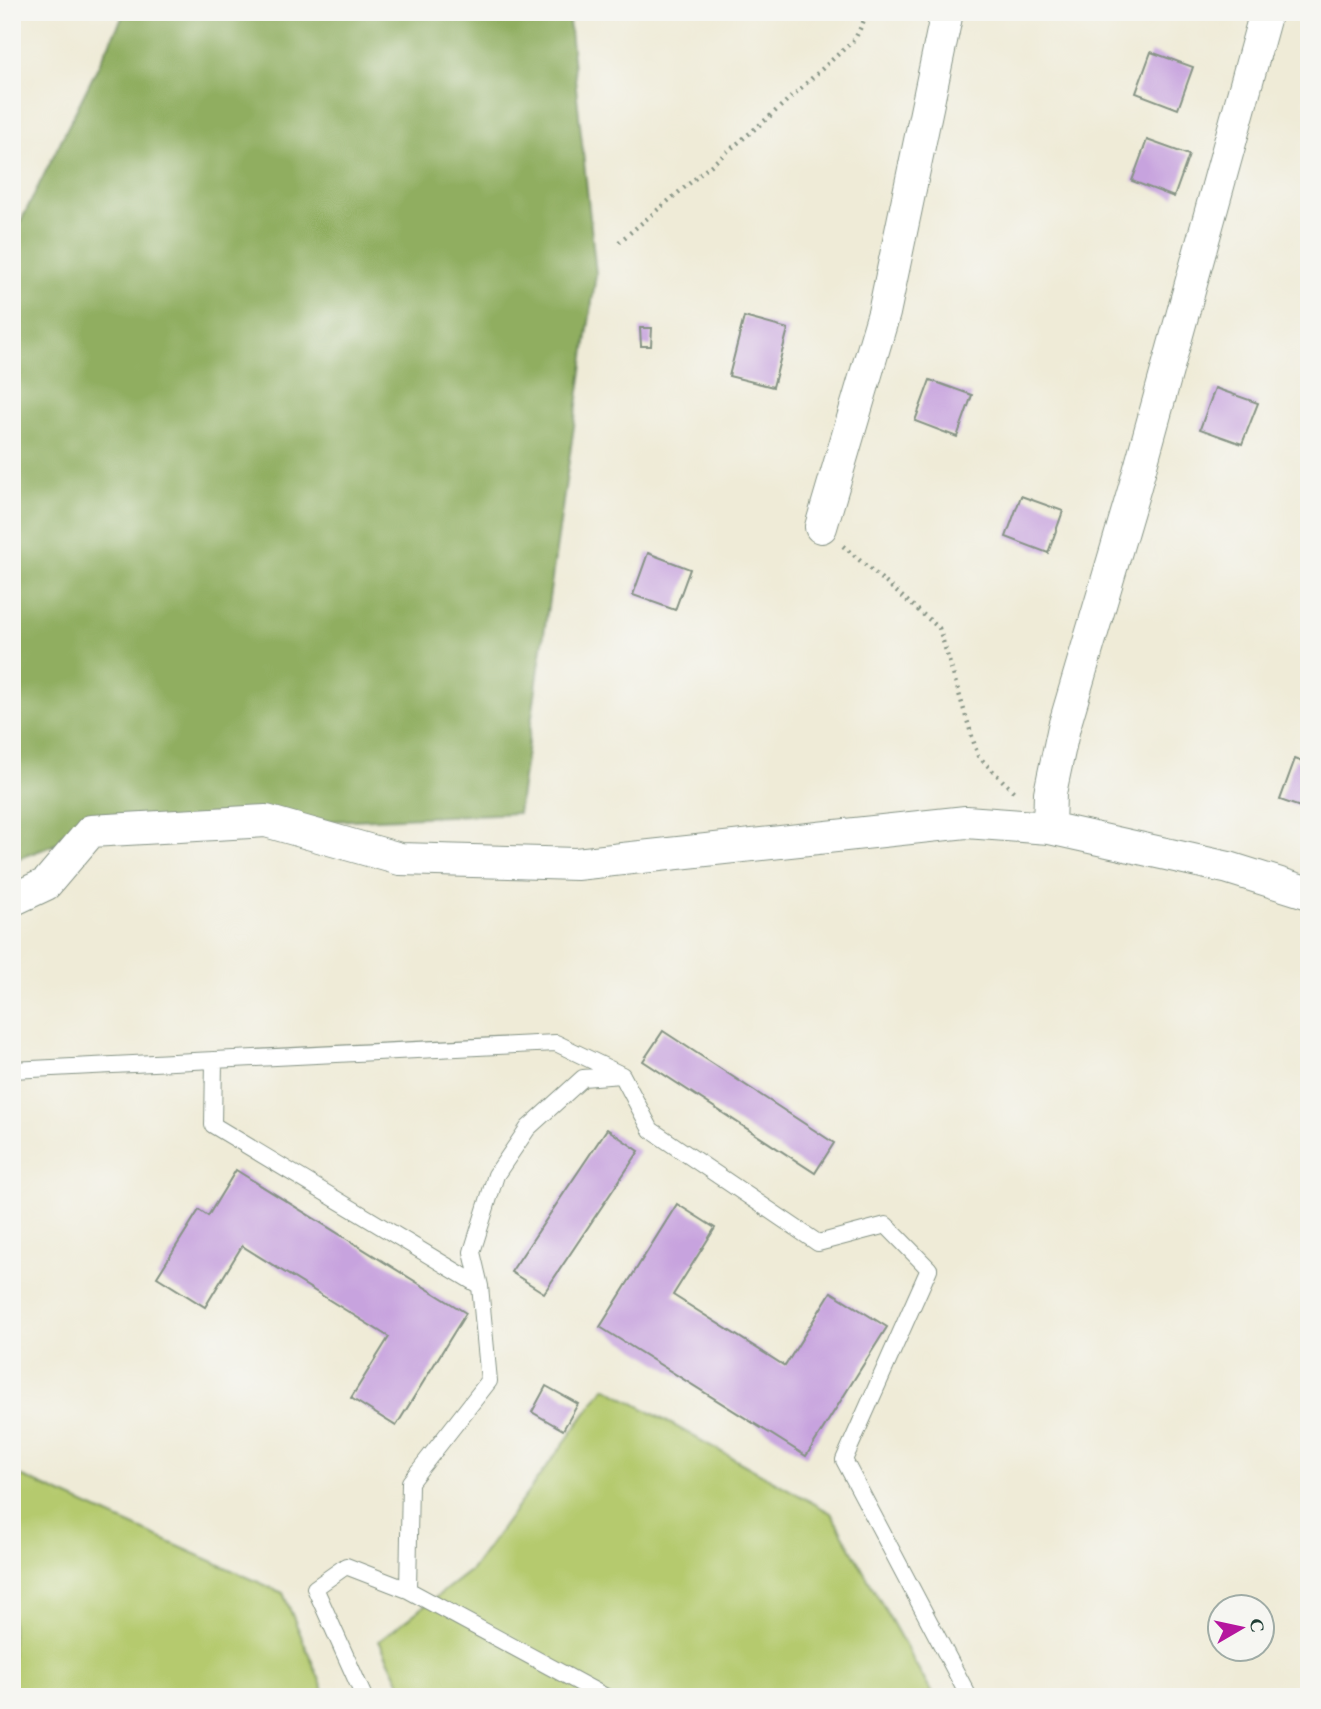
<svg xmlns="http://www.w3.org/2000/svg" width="1321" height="1709" font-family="'EB Garamond',serif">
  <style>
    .green { fill: #b5ca6e; stroke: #6a8451; stroke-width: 2 }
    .forest { fill: #90ae61; stroke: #58764a; stroke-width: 2 }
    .building { fill: #c7a3de }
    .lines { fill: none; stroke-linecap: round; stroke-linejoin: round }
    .service-casing { stroke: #879486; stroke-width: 18 }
    .minor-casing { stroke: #879486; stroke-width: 34 }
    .path { stroke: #879486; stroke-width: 4.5; stroke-dasharray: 2 5; stroke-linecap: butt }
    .service { stroke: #fff; stroke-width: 16 }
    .minor { stroke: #fff; stroke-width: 32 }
  </style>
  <rect width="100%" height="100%" fill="#f6f6f2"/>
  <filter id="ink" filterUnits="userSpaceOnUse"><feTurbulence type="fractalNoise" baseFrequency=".0143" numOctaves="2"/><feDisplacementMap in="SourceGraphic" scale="14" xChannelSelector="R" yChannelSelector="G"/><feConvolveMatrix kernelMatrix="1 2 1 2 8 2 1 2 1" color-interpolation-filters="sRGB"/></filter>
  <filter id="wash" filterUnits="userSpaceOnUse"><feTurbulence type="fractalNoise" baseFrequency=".00686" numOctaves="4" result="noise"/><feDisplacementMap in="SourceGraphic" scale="28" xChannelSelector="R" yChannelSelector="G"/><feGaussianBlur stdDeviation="1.57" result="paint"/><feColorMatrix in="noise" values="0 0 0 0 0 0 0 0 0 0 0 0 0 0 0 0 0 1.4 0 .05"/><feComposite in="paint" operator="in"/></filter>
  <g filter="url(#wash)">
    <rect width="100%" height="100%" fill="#efebd7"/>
    <path class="green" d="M605 1387 831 1513 934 1697H407L379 1641 471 1570Z
      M12 1472 283 1593 327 1697H12Z"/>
    <path class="forest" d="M12 12 17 229 125 12H568L596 274 518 813 91 831 12 861Z"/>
    <g id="blocks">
      <path class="building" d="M1151 52 1193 67 1178 109 1136 93Z
        M1147 140 1189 155 1174 197 1132 181Z
        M744 317 788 329 773 387 729 376Z
        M640 328H652L651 346H641Z
        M930 380 972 395 957 437 915 421Z
        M1215 388 1258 403 1242 444 1200 429Z
        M1021 496 1063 511 1048 553 1006 537Z
        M648 553 690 569 675 610 633 595Z
        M1295 759 1309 764V810L1280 800Z
        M663 1031 834 1143 815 1173 643 1061Z
        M607 1129 639 1151 544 1293 511 1272Z
        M236 1170 466 1313 396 1426 351 1398 389 1337 242 1246 205 1307 157 1277 199 1210 208 1216Z
        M677 1204 715 1228 673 1295 785 1366 831 1292 887 1327 806 1456 600 1327Z
        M546 1386 578 1404 563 1430 532 1412Z"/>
    </g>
  </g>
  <g filter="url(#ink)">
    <use href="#blocks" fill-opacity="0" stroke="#879486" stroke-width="2"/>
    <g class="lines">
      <defs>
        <path id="service" d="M214 1060 213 1125 480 1286 489 1381 410 1482 408 1590
          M12 1070 556 1043 622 1075 651 1130 818 1243 886 1225 929 1269 844 1460 969 1697
          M480 1286 472 1252 496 1175 528 1128 583 1078 621 1075
          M364 1697 315 1588 346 1566 408 1590 606 1697"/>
        <path id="minor" d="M821 527 884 313 947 12
          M1049 828 1050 793 1064 727 1134 490 1266 12
          M12 900 46 884 91 831 266 821 400 859 576 864 966 822 1049 828 1229 868 1309 893"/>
      </defs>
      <use href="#service" class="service-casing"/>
      <use href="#minor" class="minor-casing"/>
      <path class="path" d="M619 242 769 117 855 39 868 12
        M843 546 939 628 978 756 1016 794"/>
      <use href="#service" class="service"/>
      <use href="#minor" class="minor"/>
    </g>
  </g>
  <rect width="1321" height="1709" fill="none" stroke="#f6f6f2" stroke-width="42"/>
  <g transform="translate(1241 1628) rotate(81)"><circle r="33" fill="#f6f6f2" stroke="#a0aca6" stroke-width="2"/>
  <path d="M0-5L12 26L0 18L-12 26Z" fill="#b5179e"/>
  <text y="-10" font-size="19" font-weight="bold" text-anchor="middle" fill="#1f3d34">С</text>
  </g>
</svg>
